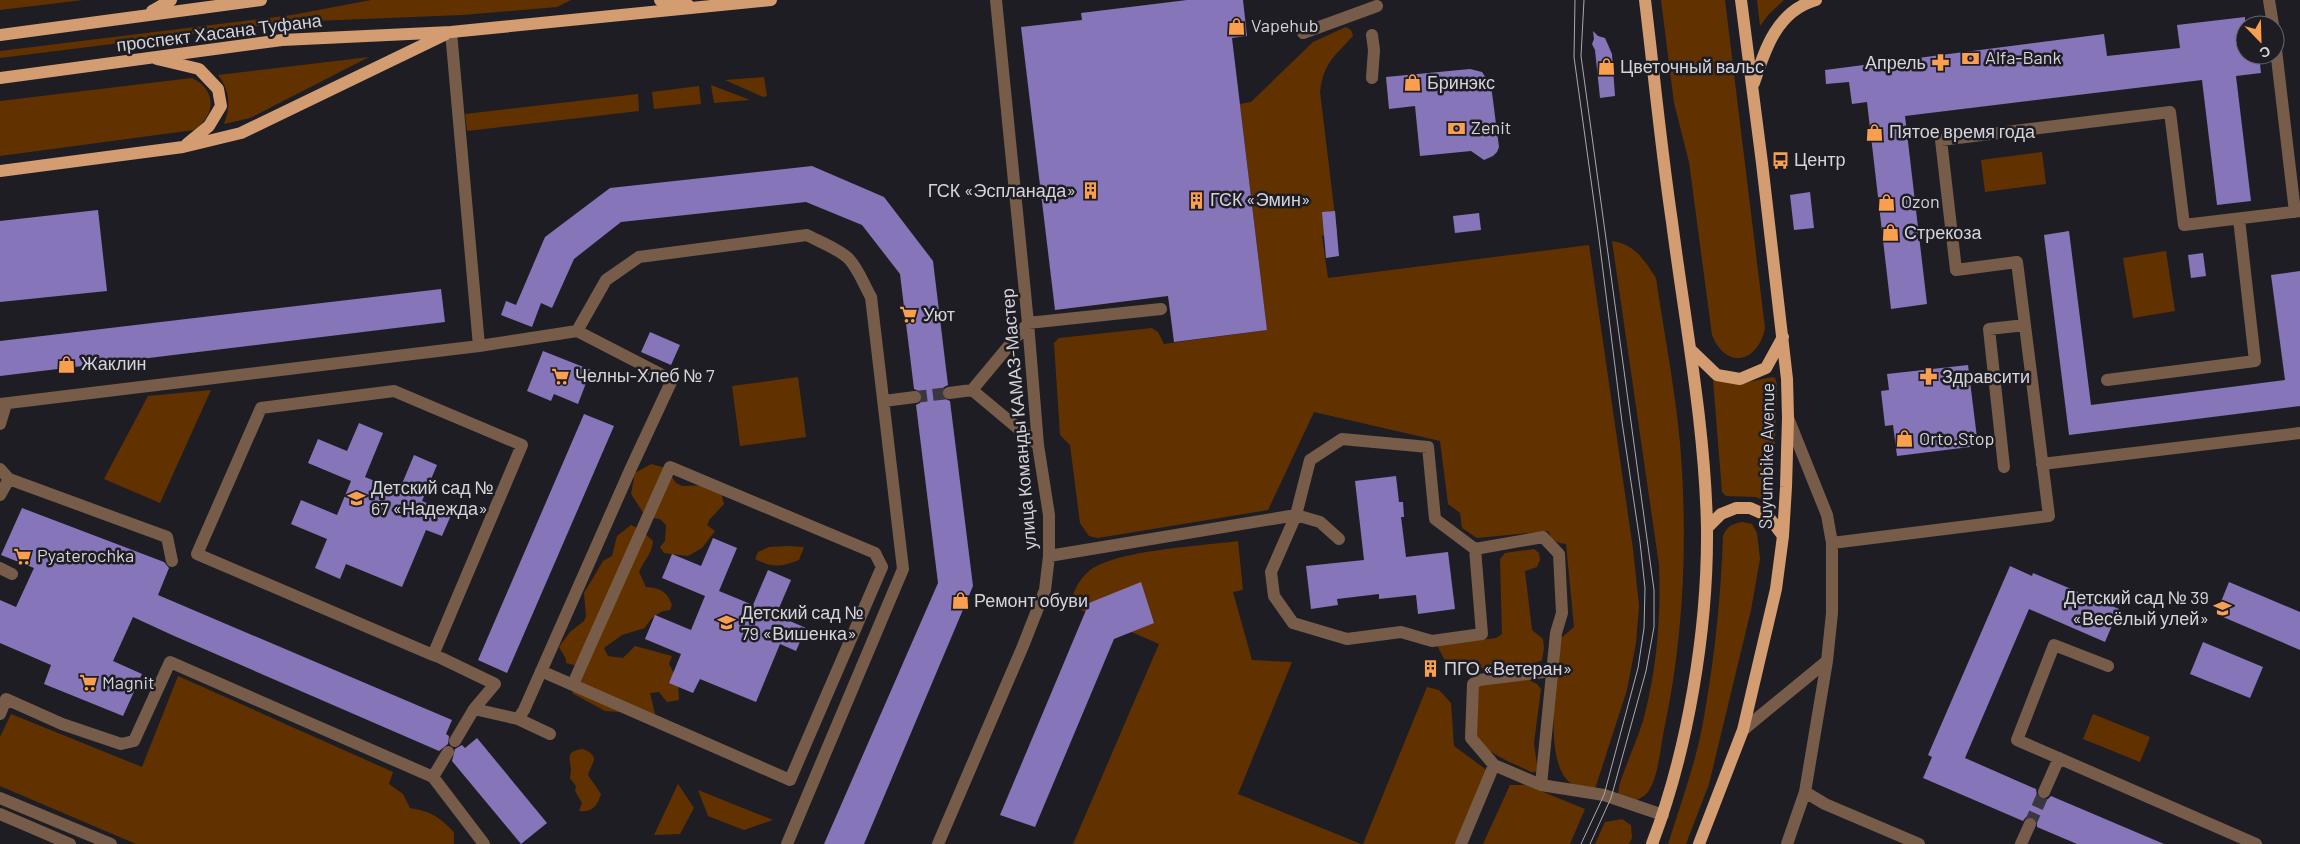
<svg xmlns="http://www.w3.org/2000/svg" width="2300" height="844" font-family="Barlow,sans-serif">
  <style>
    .green { fill: #613200 }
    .building { fill: #8775b9 }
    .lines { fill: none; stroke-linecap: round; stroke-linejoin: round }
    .minor-tunnel { stroke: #3a383f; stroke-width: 12; stroke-dasharray: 12 6; stroke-linecap: butt }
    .minor { stroke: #775d49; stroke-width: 12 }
    .major { stroke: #d39d71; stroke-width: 12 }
    .tram { stroke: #aba9af; stroke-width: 1 }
    .labels { text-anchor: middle; stroke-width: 5; stroke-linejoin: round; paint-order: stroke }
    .poi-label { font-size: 18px; fill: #d5d4d9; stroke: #1f1d24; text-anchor: start }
    .street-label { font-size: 18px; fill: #d5d4d9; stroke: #1f1d24 }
  </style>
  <rect width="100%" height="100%" fill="#1f1d24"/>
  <path class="green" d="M0 0H83L0 10Z
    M371 0H571L557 7 462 15 289 22 0 58V51L292 15Z
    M1661 0H1725L1765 328C1758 363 1726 370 1712 335L1689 162 1674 103Z
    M1757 0H1784L1769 14 1760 26Z
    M1346 27 1351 30 1353 36C1334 57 1324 62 1320 92L1337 232 1322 236 1328 278 1589 245 1633 549 1639 606 1636 643 1627 690 1594 792C1587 790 1574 787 1569 782 1542 757 1558 672 1561 638L1574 627 1566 544C1555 543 1552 540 1548 531L1477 538 1462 528 1460 513 1448 504 1440 441 1314 412 1268 510 1098 538 1089 536 1080 523 1070 445 1060 435 1054 343 1059 338 1152 328 1158 332 1164 344 1267 330 1240 104 1251 102 1313 42Z
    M369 57 250 118 224 124C231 106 230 91 218 75Z
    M764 77 767 96 763 97 725 80Z
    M192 78C217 90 216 115 194 130L0 156V101Z
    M711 85 750 100 714 103Z
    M699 86 701 104 654 109 652 92Z
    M638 94 639 111 467 131 465 114Z
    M2042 152 2046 184 1985 192 1981 160Z
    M1612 241C1635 244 1644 260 1656 278 1664 333 1675 388 1680 443 1688 539 1684 636 1664 730 1660 749 1659 775 1648 792 1643 798 1635 801 1628 803L1618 795 1619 786C1626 764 1636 743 1643 721 1657 670 1661 617 1659 565Z
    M2166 251 2175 311 2133 318 2123 258Z
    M798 377 806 437 740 446 732 386Z
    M1772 377 1775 378 1777 384 1773 500 1768 502 1756 497 1726 496 1722 492 1713 380 1744 383Z
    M211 390 160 503 104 479 148 396Z
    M651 464 666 468 676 483 682 486 712 485 721 492 724 504 710 519 707 525 715 531 702 548 688 556 664 553 660 547 665 541 666 525 660 519 646 517 631 494 635 473Z
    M1742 522 1752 524 1757 533 1760 559 1751 610 1709 784 1686 844H1668C1682 800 1698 757 1705 711 1715 653 1721 595 1723 536 1727 526 1732 524 1742 522Z
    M631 525 641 530 653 541C652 554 644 560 639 572L646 587C660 588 667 591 672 605L670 610C660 610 649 619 645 628L622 635 604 648 608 656 623 658 635 646 672 656 669 664 678 681 679 700 667 702 659 692 650 693 655 714 605 711 572 693 575 690 582 667 566 663V659L559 647 570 632 584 621 586 616 584 593 603 561 612 556 617 536Z
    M1238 541 1243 590 1233 592 1252 660 1292 662 1238 794 1361 844H1073L1159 644 1070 605C1074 591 1077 582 1088 572 1112 550 1204 546 1238 541Z
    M788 546 804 547 799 560C782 567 772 568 755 559L758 552 769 547Z
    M1534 549 1539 553 1540 560 1537 567 1525 571 1532 630 1543 639 1544 648 1542 660C1524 670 1487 670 1467 667 1459 666 1452 662 1444 659L1437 645 1496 638 1502 634 1500 559 1505 553Z
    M178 676 393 772 389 784 403 794 410 808C432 812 438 816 454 832V844H136L0 786V737L11 714 142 767Z
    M1529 680 1537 684 1541 689 1534 743 1538 772H1531C1512 762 1479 752 1473 729 1470 717 1476 699 1477 687L1487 681Z
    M1427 687 1439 690 1451 703 1454 746 1488 771 1455 844H1363Z
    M2093 714 2150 737 2140 762 2083 739Z
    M583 749C602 757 591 763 588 775L601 794C598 805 592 813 579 811L582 803 575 791 576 786 570 778C570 776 571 773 571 770 570 758 565 751 583 749Z
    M678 784 694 808 680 834 654 835Z
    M1510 785H1526L1585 809 1570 844H1483Z
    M698 790 773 820 744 830 708 816Z
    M1622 819 1631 825 1632 838 1629 844H1595L1605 822Z"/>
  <path class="building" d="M1187 0H1243L1247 36 1232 38 1267 330 1174 342 1168 296 1055 310 1021 27 1082 20 1081 13Z
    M2245 17V55H2259L2261 73 2236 76 2251 201 2217 205 2202 80 1905 116 1927 304 1891 309 1867 102 1852 104 1849 82 1826 84 1825 70 2104 34 2107 56 2180 48 2177 25Z
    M1593 31 1598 36 1605 38 1612 54 1615 96 1600 98 1595 50 1592 44 1594 39Z
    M1470 69 1482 72 1491 85 1499 147 1497 152 1493 156 1484 160 1471 151 1420 156 1415 106 1389 109 1386 77Z
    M812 166 884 197 933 261 948 385 944 387 941 394 943 398 950 401 973 586 864 844H824L938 583 916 405 920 403 923 396 921 392 914 389 900 274 862 225 806 202 621 222 574 259 552 308 541 303 532 327 501 315 506 301 516 305 545 237 610 188Z
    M1810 192 1814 228 1794 230 1790 195Z
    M98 210 107 291 0 302V221Z
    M1335 211 1339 256 1326 258 1322 212Z
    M1479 213 1481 230 1455 233 1453 216Z
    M2069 231 2091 405 2285 380 2271 275 2300 271V406L2069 435 2044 235Z
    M2203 253 2206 276 2191 278 2188 255Z
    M441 289 445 322 0 376V341Z
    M650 332 680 345 671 365 641 352Z
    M543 351 591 370 578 404 554 394 551 401 527 391Z
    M1968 365 1978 446 1897 456 1893 425 1885 426 1881 391 1889 390 1887 374Z
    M584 414 614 426 507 673 478 660Z
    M359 423 383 433 365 477 399 491 414 455 437 465 422 501 452 513 442 536 426 530 402 587 346 564 340 579 315 568 327 539 291 524 301 500 337 515 351 481 308 463 318 439 347 451Z
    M1396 476 1399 502H1403L1404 517H1401L1406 557 1448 552 1455 609 1418 614 1416 595 1379 599V594L1337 599 1338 605 1311 609 1306 566 1364 560 1355 481Z
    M22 508 164 562 169 568 158 595 452 720 446 734 449 736 448 744 439 751 172 635 133 617 113 661 142 674 123 716 44 684 51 665 0 643V600L16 607 34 568 1 555Z
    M713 538 737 548 719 591 753 605 768 570 791 580 776 615 806 628 796 651 780 644 756 702 700 679 693 693 669 683 681 654 645 639 655 615 691 630 705 596 662 578 672 554 701 566Z
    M2010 566 2032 576 2033 573 2119 609 2105 642 2029 609 1965 758 2036 789 2037 796 2041 800 2048 799 2051 796 2164 844H2077L2037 827V820L2033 816 2026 817 2023 821 1923 778 1932 757 1928 755Z
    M1141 582 1154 623 1114 639 1035 827 1000 815 1089 603Z
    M2229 582 2300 612V650L2216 614Z
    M2203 642 2263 667 2250 698 2190 674Z
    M477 738 547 823 521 844 452 761 455 749 462 745 465 748Z"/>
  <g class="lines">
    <path class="minor-tunnel" d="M915 397 949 393
      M2030 824 2044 792"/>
    <path class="minor" d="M2269 0 2273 25
      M451 32 479 346
      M1303 33 1377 6
      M2275 41 2295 212
      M1372 78 1374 50 1372 35
      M2107 380 2255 361 2239 219
      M972 390 1038 445
      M949 393 972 390 1028 323 1161 309
      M884 401 915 397
      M0 404 479 346 577 331 606 280 639 257 807 235C820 242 839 249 849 259 859 270 864 285 871 297L903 569 787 844
      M0 424 6 404
      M2042 464 2300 433
      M2004 467 1989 329 2025 325
      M0 469 9 479 167 537 172 561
      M0 495 9 479
      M1832 543 2049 516 2017 262 1956 270 1941 140 2170 112 2184 225 2300 211
      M1475 549 1482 634 1432 641 1401 632 1347 639 1293 623 1274 596 1271 572 1296 515 1310 460 1342 439 1428 447 1435 519 1475 549 1543 537 1559 554 1562 613 1556 633 1541 785 1604 795 1663 815
      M1049 556 1296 515 1320 522 1339 539
      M0 568 12 574
      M433 655 522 445 394 391 261 408 197 554 433 655 441 658 495 684 474 709 455 741
      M2108 666 2054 645 2017 740 2256 844
      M541 671 790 780 882 567 875 553 670 467 573 684
      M474 709 518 719 524 710 631 468 672 380 577 331
      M0 714 6 699 62 724 121 744 134 741 170 662 433 777 484 844
      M518 719 550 734
      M1743 730 1827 661
      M1494 765 1471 738 1473 684 1479 680 1552 671
      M433 777 448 752
      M1805 792 1825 804 1919 844
      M2044 792 2059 758
      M0 798 111 844
      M0 814 70 844
      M938 844 1023 646 1045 590 1049 556V515L1038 445 1028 323 996 0
      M1461 844 1494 765 1541 785
      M1787 844 1805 792 1827 661 1832 613V543L1827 515 1788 418
      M2021 844 2030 824"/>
    <path class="major" d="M660 0 688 5
      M1645 0C1654 74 1661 148 1672 222 1685 323 1705 425 1707 528 1708 629 1688 750 1652 844
      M152 11 171 0
      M0 35 261 0
      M157 59 199 69 218 89 221 106 209 126 187 144
      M0 78 282 40 451 32 771 0
      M1754 83C1765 49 1777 11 1816 0
      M0 171 183 147 241 133 446 34
      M1691 350 1717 375 1740 379 1766 368 1783 337
      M1707 528 1721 514 1736 508H1750L1768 516 1783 536
      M1699 844 1743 730 1776 589 1783 536 1786 487 1788 418 1787 379 1762 163 1741 0"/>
    <path class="tram" d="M1575 0 1574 57 1598 231 1622 422 1640 542 1645 588 1644 628 1638 668 1604 795 1581 844
      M1584 0 1581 56 1654 590V627L1646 671 1611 798 1590 844"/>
  </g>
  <defs>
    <symbol id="shop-bare" viewBox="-9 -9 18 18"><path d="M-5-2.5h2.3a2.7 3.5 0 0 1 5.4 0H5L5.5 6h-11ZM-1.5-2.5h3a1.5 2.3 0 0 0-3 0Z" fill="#fa9f4e" stroke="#1f1d24" stroke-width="2.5" paint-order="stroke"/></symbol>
    <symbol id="bank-bare" viewBox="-9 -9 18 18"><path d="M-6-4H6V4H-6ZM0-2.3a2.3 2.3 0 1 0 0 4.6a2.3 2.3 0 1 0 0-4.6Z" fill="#fa9f4e" stroke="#1f1d24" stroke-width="2.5" paint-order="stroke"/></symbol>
    <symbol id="pharmacy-bare" viewBox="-9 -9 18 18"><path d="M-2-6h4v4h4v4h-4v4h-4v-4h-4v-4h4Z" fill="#fa9f4e" stroke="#1f1d24" stroke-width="2.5" paint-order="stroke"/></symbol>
    <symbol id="bus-bare" viewBox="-9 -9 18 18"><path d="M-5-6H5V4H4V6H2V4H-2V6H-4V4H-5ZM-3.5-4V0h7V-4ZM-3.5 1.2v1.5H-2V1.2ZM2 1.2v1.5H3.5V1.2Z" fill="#fa9f4e" stroke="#1f1d24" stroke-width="2.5" paint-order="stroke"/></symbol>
    <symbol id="building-bare" viewBox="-9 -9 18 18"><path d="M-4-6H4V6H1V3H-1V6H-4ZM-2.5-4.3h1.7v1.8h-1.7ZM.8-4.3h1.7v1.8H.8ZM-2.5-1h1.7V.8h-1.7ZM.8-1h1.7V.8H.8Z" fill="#fa9f4e" stroke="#1f1d24" stroke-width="2.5" paint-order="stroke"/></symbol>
    <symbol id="supermarket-bare" viewBox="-9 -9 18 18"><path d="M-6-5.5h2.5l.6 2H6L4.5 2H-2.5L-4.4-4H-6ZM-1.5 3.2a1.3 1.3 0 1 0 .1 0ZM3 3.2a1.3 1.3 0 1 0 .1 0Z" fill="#fa9f4e" stroke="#1f1d24" stroke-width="2.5" paint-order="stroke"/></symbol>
    <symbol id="school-bare" viewBox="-9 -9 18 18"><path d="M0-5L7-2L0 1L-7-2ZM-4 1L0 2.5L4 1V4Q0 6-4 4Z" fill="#fa9f4e" stroke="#1f1d24" stroke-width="2.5" paint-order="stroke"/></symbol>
  </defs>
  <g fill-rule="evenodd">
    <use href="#shop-bare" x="1224" y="14" width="25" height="25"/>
    <use href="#bank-bare" x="1958" y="46" width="25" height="25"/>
    <use href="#pharmacy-bare" x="1928" y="50" width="25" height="25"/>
    <use href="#shop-bare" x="1594" y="54" width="25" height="25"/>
    <use href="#shop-bare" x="1400" y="70" width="25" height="25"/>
    <use href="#bank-bare" x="1444" y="116" width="25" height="25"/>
    <use href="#shop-bare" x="1862" y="120" width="25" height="25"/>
    <use href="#bus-bare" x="1768" y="148" width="25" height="25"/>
    <use href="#building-bare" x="1078" y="178" width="25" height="25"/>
    <use href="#building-bare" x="1184" y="188" width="25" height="25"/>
    <use href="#shop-bare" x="1874" y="190" width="25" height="25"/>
    <use href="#shop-bare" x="1878" y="220" width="25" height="25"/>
    <use href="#supermarket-bare" x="896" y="302" width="25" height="25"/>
    <use href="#shop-bare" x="54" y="352" width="25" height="25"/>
    <use href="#supermarket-bare" x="548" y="364" width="25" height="25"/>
    <use href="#pharmacy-bare" x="1916" y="364" width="25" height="25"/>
    <use href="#shop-bare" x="1892" y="426" width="25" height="25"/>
    <use href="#school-bare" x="344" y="486" width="25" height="25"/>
    <use href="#supermarket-bare" x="10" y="544" width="25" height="25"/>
    <use href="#shop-bare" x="948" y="588" width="25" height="25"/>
    <use href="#school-bare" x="2210" y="596" width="25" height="25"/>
    <use href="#school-bare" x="714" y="610" width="25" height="25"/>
    <use href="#building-bare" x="1418" y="656" width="25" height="25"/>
    <use href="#supermarket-bare" x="76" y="670" width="25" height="25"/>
  </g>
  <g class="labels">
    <g class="poi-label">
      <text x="1251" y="32">Vapehub</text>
      <text x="1985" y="64">Alfa-Bank</text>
      <text x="1926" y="69" text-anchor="end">Апрель</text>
      <text x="1620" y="73">Цветочный вальс</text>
      <text x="1427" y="89">Бринэкс</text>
      <text x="1471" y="134">Zenit</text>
      <text x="1889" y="138">Пятое время года</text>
      <text x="1794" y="166">Центр</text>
      <text x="1076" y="197" text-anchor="end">ГСК «Эспланада»</text>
      <text x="1210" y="206">ГСК «Эмин»</text>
      <text x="1901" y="208">Ozon</text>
      <text x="1904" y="239">Стрекоза</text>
      <text x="923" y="321">Уют</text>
      <text x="81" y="370">Жаклин</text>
      <text x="575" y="382">Челны-Хлеб № 7</text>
      <text x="1942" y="383">Здравсити</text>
      <text x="1919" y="445">Orto.Stop</text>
      <text x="371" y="494">Детский сад №<tspan x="371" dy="21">67 «Надежда»</tspan></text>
      <text x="37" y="562">Pyaterochka</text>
      <text x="2209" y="604" text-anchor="end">Детский сад № 39<tspan x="2209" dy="21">«Весёлый улей»</tspan></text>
      <text x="974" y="607">Ремонт обуви</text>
      <text x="741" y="619">Детский сад №<tspan x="741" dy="21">79 «Вишенка»</tspan></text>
      <text x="1444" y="675">ПГО «Ветеран»</text>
      <text x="102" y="689">Magnit</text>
    </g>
    <g class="street-label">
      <text transform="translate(219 33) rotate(-7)" y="6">проспект Хасана Туфана</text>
      <text transform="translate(1019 419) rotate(-95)" y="6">улица Команды КАМАЗ-Мастер</text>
      <text transform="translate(1767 456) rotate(-89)" y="6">Suyumbike Avenue</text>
    </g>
  </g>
  <g transform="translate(2260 40) rotate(157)"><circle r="24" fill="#1f1d24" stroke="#68666c"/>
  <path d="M0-4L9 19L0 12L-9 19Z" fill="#fa9f4e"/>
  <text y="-8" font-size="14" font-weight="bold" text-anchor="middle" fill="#d5d4d9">С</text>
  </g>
</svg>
